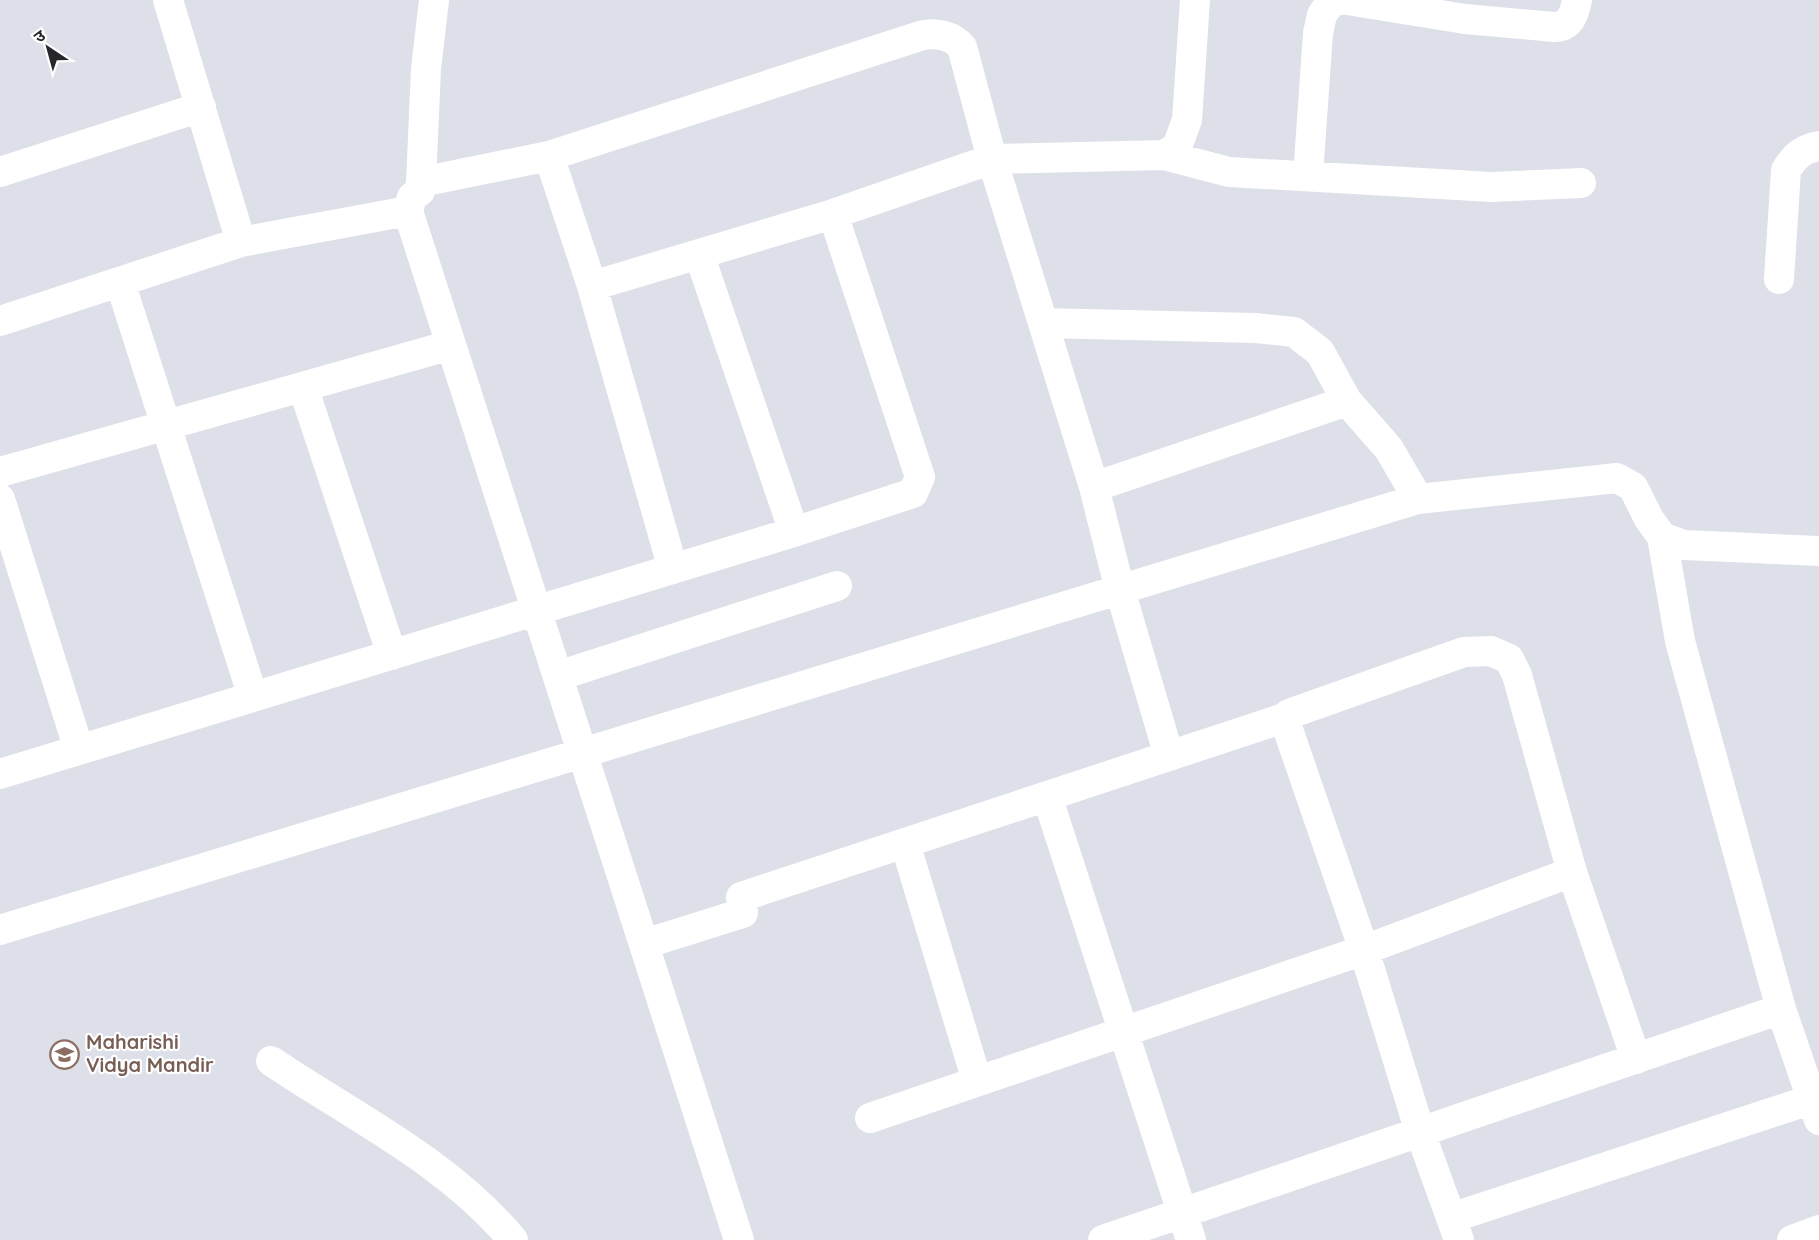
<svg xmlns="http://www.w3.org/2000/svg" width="1819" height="1240" font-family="Quicksand,'Noto Sans Devanagari',sans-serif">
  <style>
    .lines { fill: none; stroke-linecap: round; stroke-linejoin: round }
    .street { stroke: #fff; stroke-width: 30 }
    .labels { text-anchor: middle; stroke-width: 4.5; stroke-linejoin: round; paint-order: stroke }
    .education-label { font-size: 20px; font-weight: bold; fill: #785e54; stroke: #fff; text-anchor: start }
  </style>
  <rect width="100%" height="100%" fill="#dddfe9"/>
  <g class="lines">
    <path class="street" d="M168 0 241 242
      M1347 0 1465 19 1554 27C1570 27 1574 15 1577 0
      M1164 155 1229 172 1492 187 1581 183
      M549 156 592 286 673 569
      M0 172 201 107
      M1308 176 1318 33 1322 15 1330 3 1340 0
      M421 182 426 69 434 0
      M408 211 739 1240
      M699 254 794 532
      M1779 279 1786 170C1795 156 1802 149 1819 146
      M120 282 253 697
      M592 286 833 214 992 159 1164 155 1177 147 1187 120 1195 0
      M0 321 241 242 408 211 412 197 420 191 421 182 549 156 920 36C935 32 952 35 962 47L992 159 1094 487 1120 590 1169 756
      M1043 323 1255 328 1294 332 1320 352 1347 401 1389 449 1418 499
      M303 387 392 655
      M0 472 451 345
      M1094 487 1347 401
      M0 499 79 750
      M1662 537 1680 641 1781 1009 1819 1120
      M558 676 837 586
      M1284 718 1364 950 1420 1132 1459 1240
      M0 774 794 532 913 493 920 477 833 214
      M1047 796 1191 1240
      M905 843 977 1081
      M0 930 1418 499 1617 478 1633 487 1649 519 1662 537 1684 545 1819 551
      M644 944 743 913 741 897 1284 718 1289 714 1464 652 1491 651 1509 659 1517 675 1572 872 1636 1059
      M271 1061C354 1117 448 1162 513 1240
      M870 1118 1364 950 1572 872
      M1451 1218 1819 1097
      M1103 1240 1781 1009
      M1792 1240 1819 1230"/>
  </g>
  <defs>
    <symbol id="school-ring" viewBox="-11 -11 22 22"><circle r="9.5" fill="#fff" stroke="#8d6e63" stroke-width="1.5"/><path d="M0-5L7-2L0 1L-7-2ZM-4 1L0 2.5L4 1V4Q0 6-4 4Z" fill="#8d6e63"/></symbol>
  </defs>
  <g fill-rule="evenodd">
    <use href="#school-ring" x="48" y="1038" width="33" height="33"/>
  </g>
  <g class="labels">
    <g class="education-label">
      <text x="86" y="1049">Maharishi<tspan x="86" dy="23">Vidya Mandir</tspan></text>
    </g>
  </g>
  <g transform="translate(48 48) rotate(324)" stroke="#ffffff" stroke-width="4.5" paint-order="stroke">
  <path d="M0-4.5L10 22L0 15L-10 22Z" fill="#27272b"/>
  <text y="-9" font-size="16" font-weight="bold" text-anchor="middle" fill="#27272b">उ</text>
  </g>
</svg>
